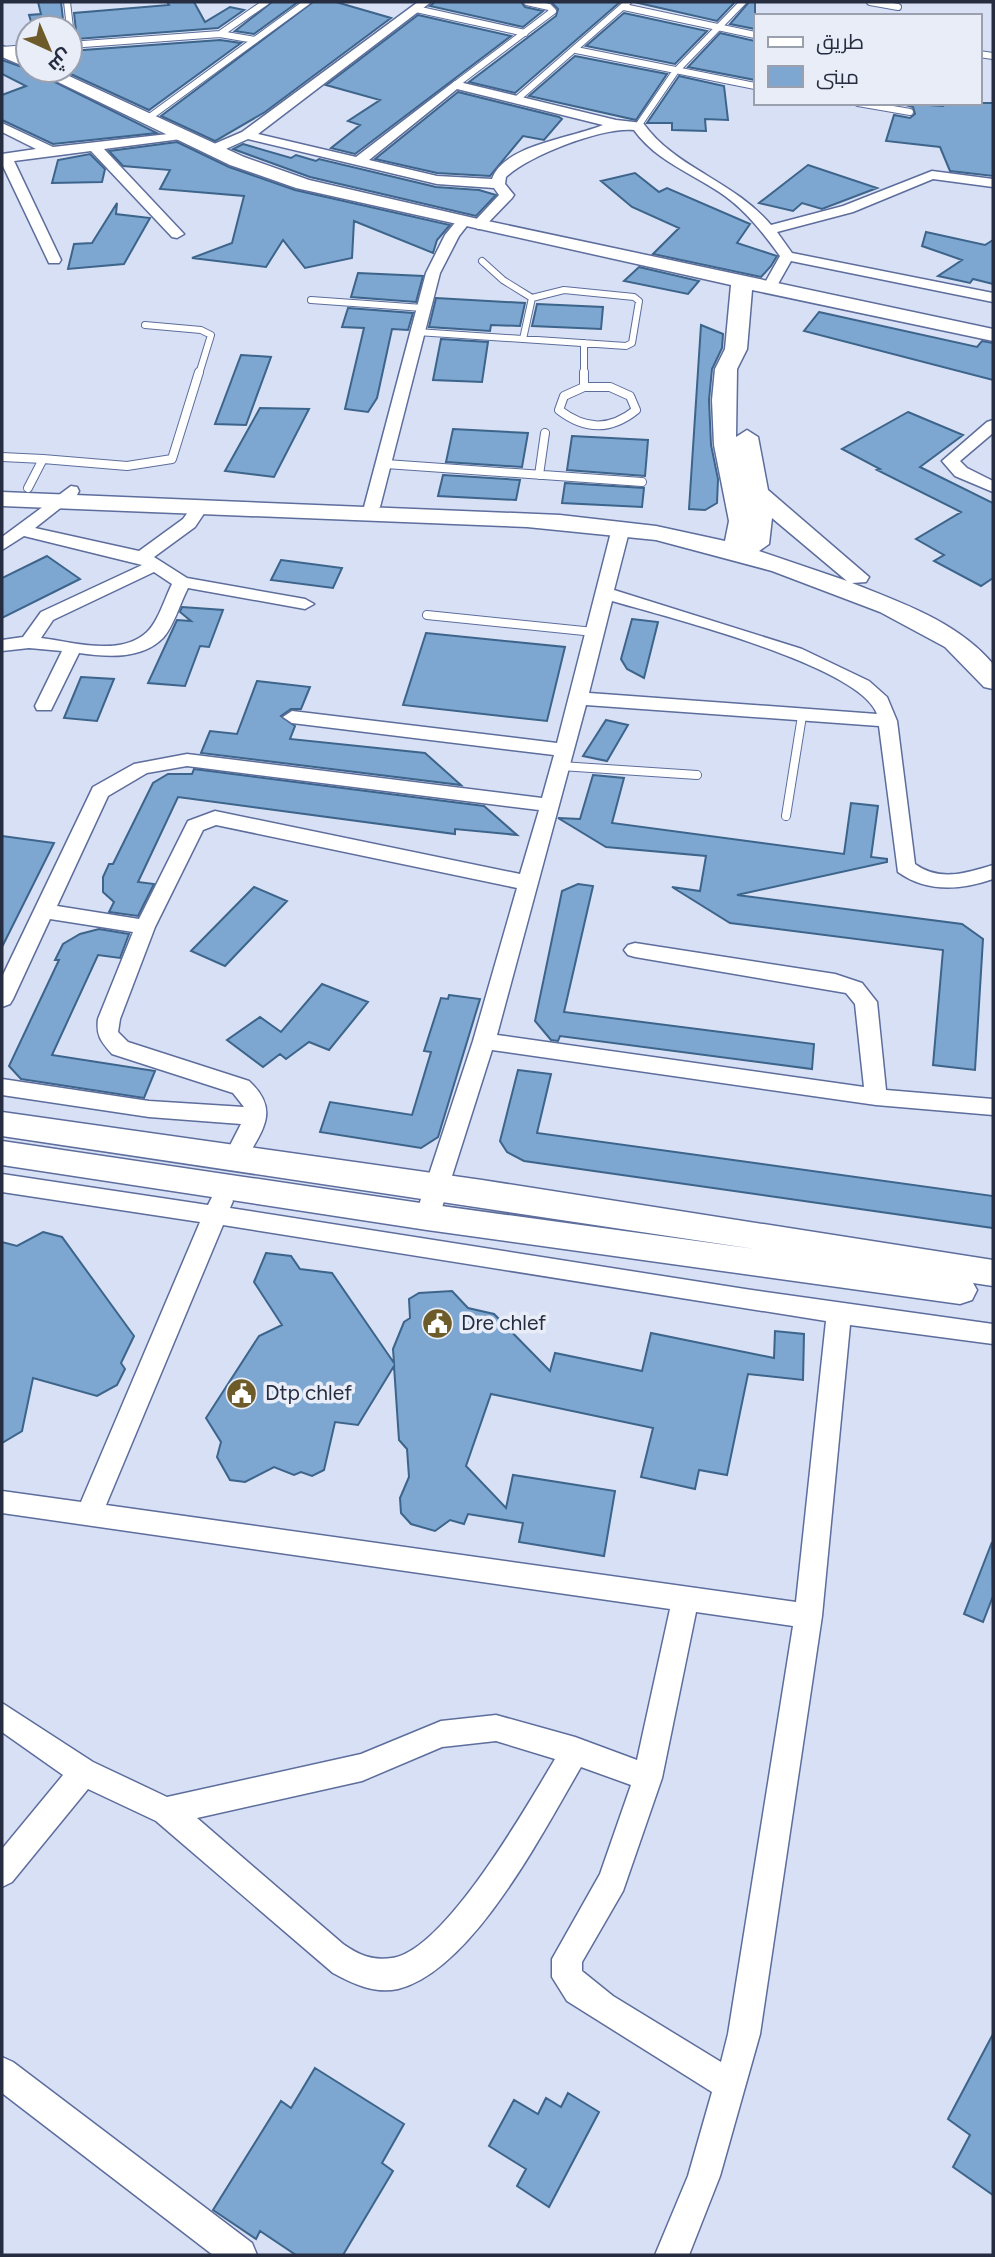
<svg xmlns="http://www.w3.org/2000/svg" width="995" height="2257" font-family="Figtree,Cairo,sans-serif">
  <style>
    .building { fill: #7da7d1; stroke: #3d648a; stroke-width: 2 }
    .lines { fill: none; stroke-linecap: round; stroke-linejoin: round }
    .service-far1-casing { stroke: #5d6d9c; stroke-width: 8 }
    .service-casing { stroke: #5d6d9c; stroke-width: 10 }
    .minor-casing { stroke: #5d6d9c; stroke-width: 3 }
    .secondary-casing { stroke: #5d6d9c; stroke-width: 3 }
    .service-far1 { stroke: #fff; stroke-width: 6 }
    .service { stroke: #fff; stroke-width: 8 }
    .minor { fill: #fff; fill-rule: evenodd }
    .secondary { fill: #fff; fill-rule: evenodd }
    .labels { text-anchor: middle; stroke-width: 7; stroke-linejoin: round; paint-order: stroke }
    .poi-label { font-size: 21px; fill: #262d41; stroke: #e9edf8; text-anchor: start }
  </style>
  <rect width="100%" height="100%" fill="#d7e0f5"/>
  <path class="building" d="M38 2H61L64 28H33L29 15 41 14Z
    M167 2H194L205 22 230 7 244 10 218 28 77 39 74 13 169 5Z
    M272 2H298L254 34 235 31Z
    M313 2H336L391 18 265 112 215 141 161 116Z
    M435 2H521L525 7 543 11 523 27 430 6Z
    M551 2H620L515 93 469 82 556 16 558 9Z
    M634 2H735L717 21Z
    M749 2H755V29L730 24Z
    M624 13 707 31 675 64 586 46Z
    M418 15 511 36 355 154 331 148 360 125 348 121 380 100 326 85Z
    M720 33 755 41V80L688 67Z
    M220 40 241 43 149 110 62 70H70V51Z
    M575 56 667 74 636 120 529 96Z
    M2 60 31 70 157 133 53 144 2 120V95L26 86 2 74Z
    M679 76 724 86 728 120 705 119 706 131 672 130V123H647Z
    M458 92 559 117 562 119 544 140 523 136 490 176 437 173 375 159Z
    M898 103 943 106 947 103H993V176L950 171 940 147 886 141 894 115 910 118 915 114 913 107Z
    M177 142 229 167 295 190 450 225 437 240 433 253 354 221 352 258 305 268 283 240 266 267 192 258 232 243 244 196 160 189 170 170 123 166 109 151Z
    M243 144 291 158 296 155 316 161 319 159 436 187 479 190 496 195 476 216 310 177 233 149Z
    M90 154 105 169 102 182 52 183 58 160Z
    M808 165 877 188 822 209 802 203 793 211 759 203Z
    M635 173 659 192 667 188 750 224 737 243 777 256 771 266 761 277 653 254 679 228 632 207 601 181Z
    M117 203 116 214 150 218 124 264 68 269 74 244 92 243Z
    M926 232 985 245 993 240V284L973 279 970 283 938 276 962 260 922 246Z
    M639 267 699 281 688 294 624 281Z
    M358 273 423 276 416 302 351 297Z
    M436 298 525 303 520 326 491 325 490 331 429 327Z
    M537 304 603 307 601 329 532 326Z
    M348 308 413 313 408 330 392 329 377 398 368 412 345 409 364 328 342 327Z
    M819 312 977 347 982 341 993 343V380L804 331Z
    M701 325 723 334 722 348 712 369 709 400 711 445 718 479 717 503 705 510 689 509Z
    M441 339 488 342 482 382 433 380Z
    M241 355 271 357 246 425 215 424Z
    M260 408 309 409 274 477 225 471Z
    M908 412 963 435 920 467 993 503V578L981 586 934 561 944 555 916 539 961 512 877 470 880 469 842 449Z
    M453 429 528 433 522 467 446 462Z
    M572 436 648 440 645 476 567 470Z
    M443 475 520 480 516 500 438 496Z
    M565 483 644 488 642 507 562 503Z
    M47 556 80 579 2 618V578Z
    M281 560 342 568 333 588 271 580Z
    M182 607 223 610 209 647 200 646 185 686 148 683 177 620 191 621 180 612Z
    M632 619 658 622 644 678 627 669 621 659Z
    M426 633 565 647 547 721 403 705Z
    M81 677 114 679 97 721 64 718Z
    M257 681 310 687 301 709H291L281 716 295 726 290 739 425 753 461 785 201 753 210 731 237 734Z
    M606 720 628 725 607 761 583 756Z
    M194 769 484 806 517 835 455 829V834L178 797 138 882 154 884 138 916 109 912 114 902 103 892V877L109 864H113L153 783 168 774H192Z
    M593 775 624 778 612 823 844 854 851 803 878 806 871 857 887 859V862L737 895 962 924 983 939 975 1070 933 1065 943 950 730 923 672 887 700 891 706 856 606 847 558 818 580 819Z
    M2 836 54 843 2 947Z
    M578 884 593 886 564 1012 814 1044 812 1069 560 1036 558 1041 551 1040 535 1021 562 891Z
    M254 887 287 901 225 966 191 951Z
    M99 929 129 934 120 958 98 955 52 1055 155 1071 144 1098 21 1079 9 1066 59 960H55L63 944 80 934Z
    M322 984 368 1002 329 1050 309 1042 286 1059 280 1054 263 1067 227 1040 260 1017 281 1032Z
    M449 995 480 999 438 1137 421 1148 320 1132 330 1102 412 1115 431 1052 424 1051 441 998 448 999Z
    M518 1070 551 1074 537 1133 993 1196V1228L524 1161 507 1152 500 1141Z
    M43 1232 62 1237 134 1336 121 1363 125 1369 117 1385 97 1396 33 1378 22 1431 2 1443V1242L17 1246Z
    M266 1253 291 1256 300 1269 332 1273 394 1363 393 1349 404 1322 410 1318 409 1299 419 1293 452 1291 468 1308 494 1314 550 1371 555 1353 642 1371 651 1333 774 1358 775 1331 804 1334 803 1380 748 1374 727 1475 699 1470 695 1489 641 1477 653 1428 491 1394 466 1466 506 1508 513 1475 615 1491 604 1556 519 1542 523 1523 468 1514 464 1524 450 1520 435 1531 411 1524 401 1513 400 1498 409 1477 407 1449 399 1440 394 1366 358 1425 335 1422 324 1470 312 1476 301 1472 294 1475 274 1467 245 1482 230 1480 217 1457 221 1442 206 1418 259 1336 282 1325 254 1282Z
    M992 1542 993 1596 983 1622 964 1614Z
    M993 2034V2195L953 2167 970 2135 948 2119Z
    M315 2068 404 2124 382 2163 393 2171 343 2255H296L260 2231 256 2239 213 2210 281 2101 291 2108Z
    M568 2093 599 2112 549 2207 517 2186 526 2169 489 2146 514 2100 538 2114 546 2098 561 2107Z"/>
  <g class="lines">
    <defs>
      <path id="service-far1" d="M67 2 72 45
        M870 2 898 7
        M624 7 755 35
        M416 9 525 33
        M220 34 255 40
        M70 45 220 34 266 2
        M2 50 28 48
        M576 50 755 86
        M979 54 993 56
        M455 85 553 11 549 7 527 2
        M516 100 628 2
        M858 103 910 112
        M147 119 307 2
        M638 126 675 72 743 2
        M482 261 503 280 532 298
        M311 300 423 308
        M145 325 201 330 211 335 199 374
        M417 332 626 346 632 343 639 301 634 297 564 290 532 298
        M523 339 532 298
        M584 343V374"/>
      <path id="service" d="M584 372V387
        M584 387H610L630 396 636 410C610 431 585 430 559 410L564 396Z
        M2 457 43 459 28 488
        M43 459 127 466 172 459 199 372
        M386 464 642 482
        M539 475 545 433
        M427 615 594 632
        M561 766 697 775
        M786 816 802 716"/>
      <path id="minor" d="M418 2H431L258 134 356 157 455 81 616 120 643 123C676 169 733 180 771 225L843 206 932 171 993 179V187L933 179 853 212 777 232 792 253 993 293V302L791 261 774 291H764L762 288 780 256C764 234 747 212 725 196 693 173 658 163 634 130 602 127 530 155 506 177L505 184 514 195 512 198 483 228 478 229 471 225 499 195 494 188 437 184 248 139 217 153H207V147L242 132ZM457 89 603 125C573 138 503 145 492 179L437 176 369 160Z
        M2 123 53 147 186 132V138L181 139 104 149 184 234 177 238 172 237 91 151 14 161 61 260 59 263H49L2 164V154L36 149 2 132Z
        M463 218 470 222 459 236 440 273 380 507 372 512 366 511 364 507 426 273 445 235 458 219Z
        M993 420V433L960 461 967 468 993 481V492L955 476 942 461 987 422Z
        M71 486 77 487 79 491 77 495 35 528 139 551 183 519 193 505H205L207 509 195 527 154 557 187 578 305 599 314 604 305 609 188 588C180 603 174 626 163 638 141 660 107 657 79 653L51 710H37L35 706 62 651 29 648 2 651V640L23 637 41 612 142 565 24 536 2 550V537ZM154 572 172 584C165 598 158 622 147 632 120 657 74 642 41 638L53 620Z
        M621 523 630 528 614 590 802 649 869 681 887 697 897 721 915 864C940 882 966 873 993 865V879C961 890 927 893 898 872L879 726 586 705 497 1035 864 1087 855 1004 846 993 635 957 628 955 624 950 628 945 635 943 835 974 862 983 877 1002 886 1090 993 1099V1115L876 1105 492 1050 439 1217 435 1224 427 1226 419 1224 415 1217 473 1041 517 888 216 825 203 830 155 927 120 1019 118 1032 128 1042 249 1081C281 1111 262 1130 244 1163L236 1166 228 1163 224 1157 241 1124 149 1117 2 1095V1079L149 1101 244 1107 233 1093 112 1054C101 1041 96 1036 98 1019L133 932 50 919 13 999 10 1004 2 1007V977L93 787 134 764 187 754 542 798 554 755 292 723 283 717 292 711 557 743 612 528ZM612 601C663 616 860 665 877 714L589 693ZM187 766 539 810 520 874 215 811 188 821 139 919 57 906 108 796 147 773Z
        M2 1174 208 1205 213 1195 221 1192 229 1195 233 1201 230 1208 745 1289 993 1324V1344L850 1325 822 1616 760 2034 720 2176 689 2255H655L688 2176 712 2092 567 2001 552 1977V1959L600 1874 631 1785 581 1767C544 1830 473 1970 398 1989 375 1994 353 1984 333 1973L156 1821 88 1789 12 1882 2 1887V1849L63 1775 2 1732V1703L93 1762 167 1797 361 1754 441 1721 496 1715 575 1737 637 1760 670 1609 2 1513V1491L81 1502 200 1222 2 1192ZM223 1225 826 1321 796 1602 106 1505ZM696 1612 793 1626 728 2034 721 2062 613 1996 582 1971V1962L623 1891 662 1778ZM496 1741 555 1759C528 1804 445 1951 392 1958 372 1961 359 1955 343 1944L197 1818 362 1781 442 1747Z
        M2 2057 13 2062 252 2243 257 2255H213L2 2093Z"/>
      <path id="secondary" d="M2 46 28 56V68L2 57Z
        M33 70H56L244 157 309 180 478 219 993 329V341L752 290 747 349 737 369 736 437 747 430 758 437 768 490 869 577 866 582 852 583C902 603 958 622 993 664V689L984 687 945 647 880 612 772 571 656 540 527 527 2 506V492L560 515 656 526 725 541 729 521 714 445 712 400 715 369 725 349 731 285 296 188 230 165ZM772 518 847 581 759 551 769 544Z
        M2 1112 482 1180 993 1260V1286L973 1283 977 1290 972 1300 960 1304 427 1230 2 1165V1141L427 1204 755 1249 2 1136Z"/>
    </defs>
    <use href="#service-far1" class="service-far1-casing"/>
    <use href="#service" class="service-casing"/>
    <use href="#minor" class="minor-casing"/>
    <use href="#secondary" class="secondary-casing"/>
    <use href="#service-far1" class="service-far1"/>
    <use href="#service" class="service"/>
    <use href="#minor" class="minor"/>
    <use href="#secondary" class="secondary"/>
  </g>
  <defs>
    <symbol id="civic-disc" viewBox="-11 -11 22 22"><circle r="9.5" fill="#6d5b29" stroke="#e9edf8"/><path d="M-.6-6.5H3V-4.5H.6V-3L4-1V1h2V6H-6V1h2V-1L-.6-3ZM-1.2 2.5V6h2.4V2.5Z" fill="#fff"/></symbol>
  </defs>
  <g fill-rule="evenodd">
    <use href="#civic-disc" x="420" y="1306" width="35" height="35"/>
    <use href="#civic-disc" x="224" y="1376" width="35" height="35"/>
  </g>
  <g class="labels">
    <g class="poi-label">
      <text x="461" y="1330">Dre chlef</text>
      <text x="265" y="1400">Dtp chlef</text>
    </g>
  </g>
  <rect width="995" height="2257" fill="none" stroke="#262d41" stroke-width="7"/>
  <rect x="754" y="14" width="228" height="91" fill="#e9edf8" stroke="#9ba0af" stroke-width="2"/>
  <rect x="768" y="37" width="35" height="10" fill="#ffffff" stroke="#9ba0af" stroke-width="2"/>
  <text x="816" y="49" font-size="21" fill="#262d41">طريق</text>
  <rect x="768" y="66" width="35" height="21" fill="#7da7d1" stroke="#9ba0af" stroke-width="2"/>
  <text x="816" y="84" font-size="21" fill="#262d41">مبنى</text>
  <g transform="translate(49 49) rotate(136)"><circle r="33" fill="#e9edf8" stroke="#9ba0af" stroke-width="2"/>
  <path d="M0-5L12 26L0 18L-12 26Z" fill="#6d5b29"/>
  <text y="-10" font-size="19" font-weight="bold" text-anchor="middle" fill="#262d41">ش</text>
  </g>
</svg>
